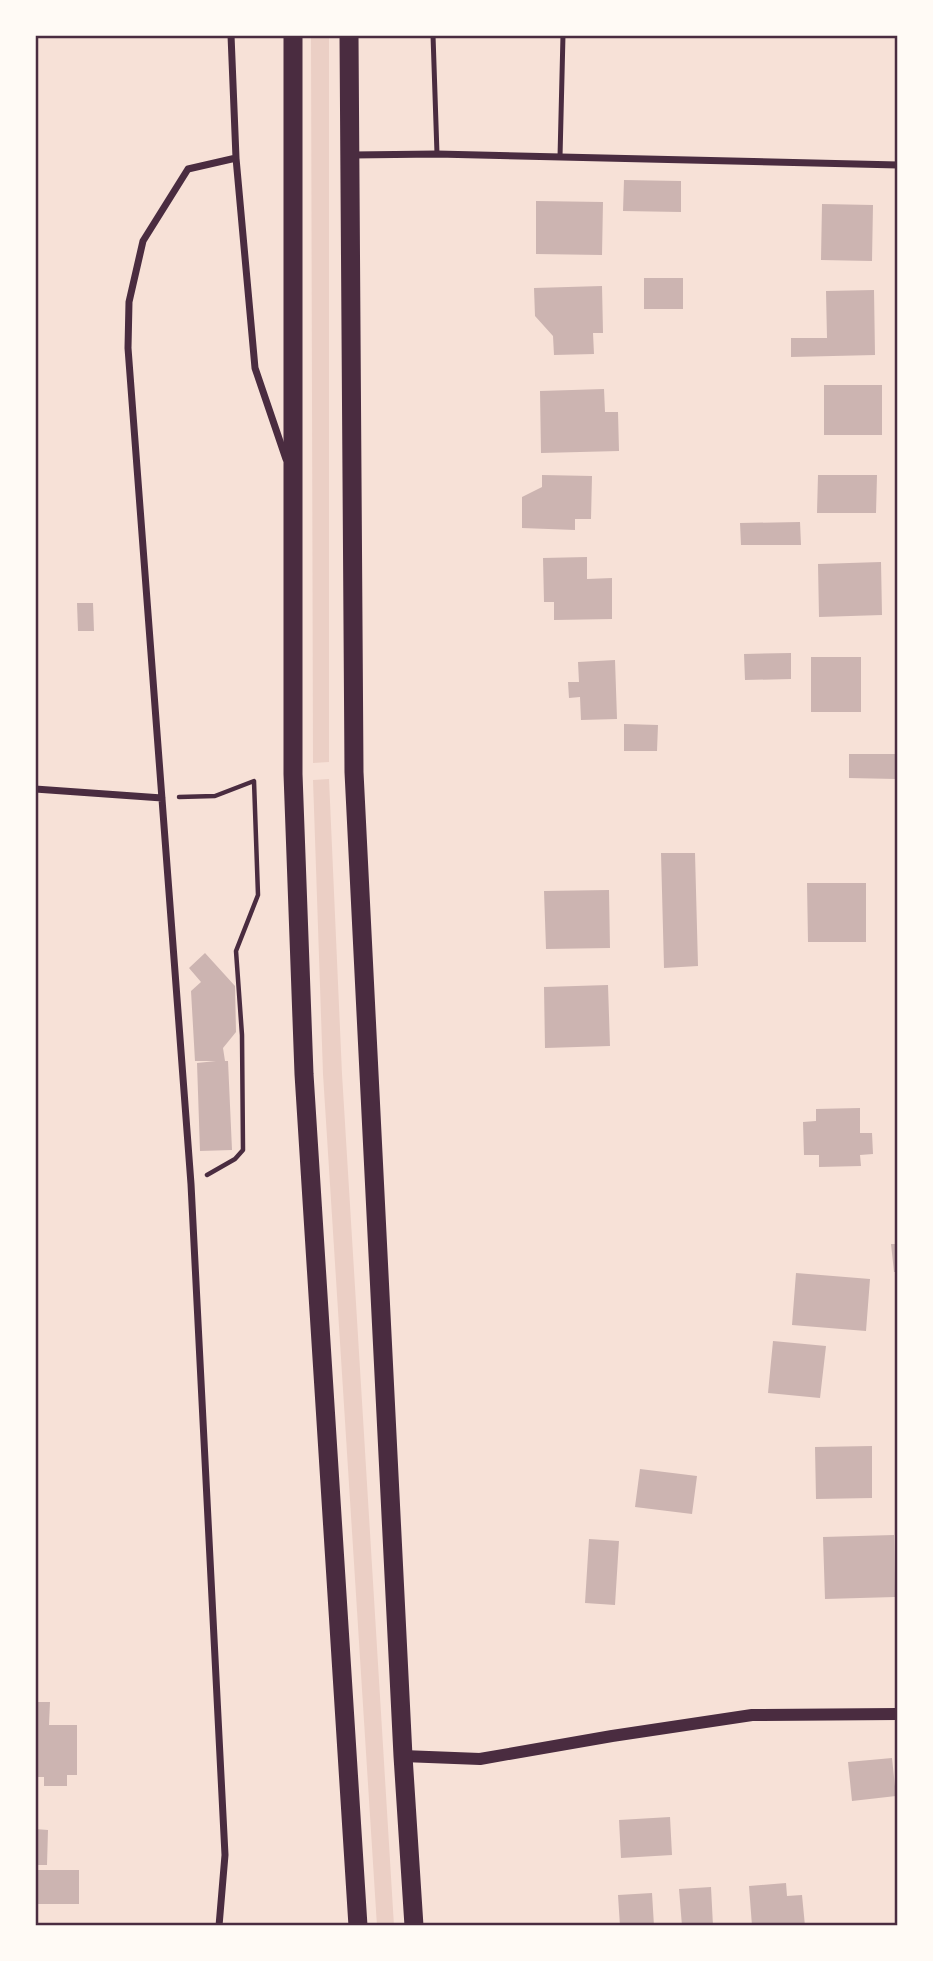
<svg xmlns="http://www.w3.org/2000/svg" width="933" height="1961" font-family="Rubik,sans-serif">
  <style>
    .green { fill: #ebcfc5 }
    .building { fill: #ccb4b1 }
    .lines { fill: none; stroke-linecap: round; stroke-linejoin: round }
    .path { stroke: #4a2c40; stroke-width: 4.5 }
    .service { stroke: #4a2c40; stroke-width: 5 }
    .minor { stroke: #4a2c40; stroke-width: 7 }
    .tertiary { stroke: #4a2c40; stroke-width: 12 }
    .trunk { stroke: #4a2c40; stroke-width: 19 }
    .neatline { fill: none; stroke: #4a2c40; stroke-width: 2.5 }
  </style>
  <rect width="100%" height="100%" fill="#f7e1d7"/>
  <path class="green" d="M311 35H329V762L313 763Z
    M329 779 342 1074 394 1926H377L323 1074 313 780Z"/>
  <path class="building" d="M505 35H534V38L505 37Z
    M624 180 681 181V212L623 211Z
    M536 201 603 202 602 255 536 254Z
    M822 204 873 205 872 261 821 260Z
    M644 278H683V309H644Z
    M602 286 603 333H593L594 354 554 355 553 336 535 316 534 288Z
    M874 290 875 355 791 357V338H827L826 291Z
    M824 385H882V435H824Z
    M604 389 605 412H618L619 451 541 453 540 391Z
    M542 475 592 476 591 519H575V530L522 528V497L542 487Z
    M818 475H877L876 513H817Z
    M800 522 801 545H741L740 523Z
    M587 557V579L612 578V619L554 620V602H544L543 558Z
    M881 562 882 615 819 617 818 564Z
    M77 603H93L94 631H78Z
    M791 653V679L745 680 744 654Z
    M811 657H861V712H811Z
    M615 660 617 719 581 720 580 697 569 698 568 682H579L578 662Z
    M624 724 658 725 657 751H624Z
    M849 754H896V779L849 778Z
    M661 853H695L698 966 664 968Z
    M807 883H866V942H808Z
    M609 890 610 948 546 949 544 891Z
    M205 953 235 986 236 1032 223 1048 225 1061H228L232 1150 200 1151 197 1063 216 1061H195L191 991 201 982 189 968Z
    M608 985 610 1046 545 1048 544 987Z
    M860 1108V1133H872L873 1154 860 1155 861 1166 819 1167V1155H804L803 1122 816 1121V1109Z
    M891 1244H898V1272H894Z
    M796 1273 870 1279 866 1331 792 1325Z
    M773 1341 826 1346 820 1398 768 1393Z
    M872 1446V1498L816 1499 815 1447Z
    M640 1469 697 1476 692 1514 635 1507Z
    M894 1535 895 1597 825 1599 823 1537Z
    M589 1539 619 1541 615 1605 585 1603Z
    M35 1702H50L49 1725H77V1775H67V1786H44V1777H35Z
    M892 1758 896 1796 852 1801 848 1762Z
    M670 1817 672 1855 621 1858 619 1820Z
    M35 1829 48 1830 47 1865H35Z
    M35 1870H79V1904H35Z
    M786 1883 787 1896 802 1895 805 1926H752L749 1886Z
    M711 1887 713 1926H682L679 1889Z
    M652 1893 654 1926H620L618 1895Z"/>
  <g class="lines">
    <path class="path" d="M179 797 215 796 254 781 258 895 236 951 242 1035 243 1150 235 1159 207 1175"/>
    <path class="service" d="M433 35 437 154
      M560 157 563 35"/>
    <path class="minor" d="M231 35 236 158 255 368 286 459
      M353 155 437 154 898 165
      M35 789 162 798
      M219 1926 225 1855 191 1184 128 348 129 302 143 241 188 169 236 158"/>
    <path class="tertiary" d="M403 1756 480 1759 612 1736 752 1715 898 1714"/>
    <path class="trunk" d="M293 35V774L304 1074 358 1926
      M349 35 354 772 403 1756 414 1926"/>
  </g>
  <rect width="933" height="1961" fill="none" stroke="#fffaf5" stroke-width="74"/>
  <rect x="37" y="37" width="859" height="1887" class="neatline"/>
</svg>
